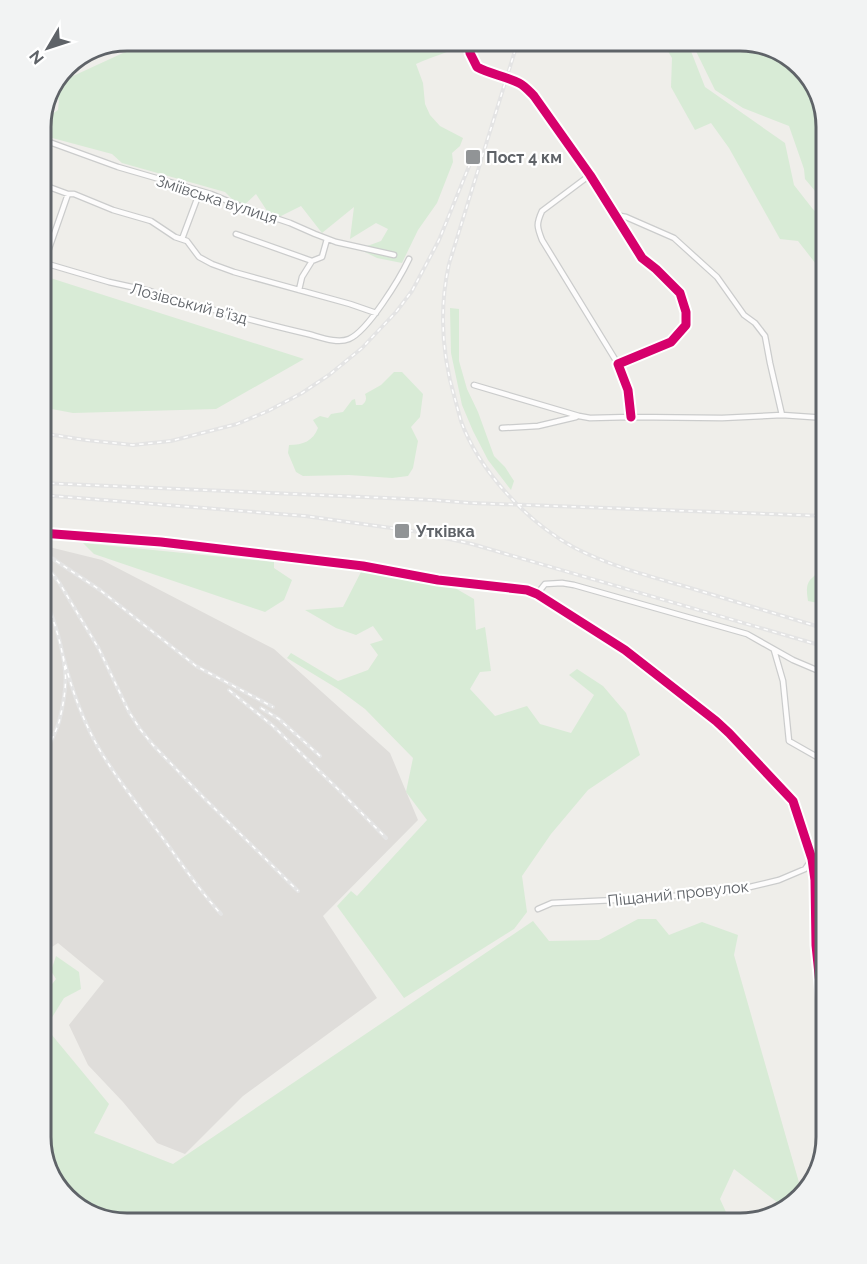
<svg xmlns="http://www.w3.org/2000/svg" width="867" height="1264" font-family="Raleway,sans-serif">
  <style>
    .industrial { fill: #dfddda }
    .green { fill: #d8ebd6 }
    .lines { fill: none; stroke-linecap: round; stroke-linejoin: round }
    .street-casing { stroke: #cbcccc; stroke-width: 7 }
    .street { stroke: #fdfcfc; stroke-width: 4.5 }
    .rail-casing { stroke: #e4e4e4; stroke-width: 4 }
    .rail { stroke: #fff; stroke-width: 1.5; stroke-dasharray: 4.5; stroke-linecap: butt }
    .cycleway-casing { stroke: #fff; stroke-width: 13 }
    .cycleway { stroke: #d6006c; stroke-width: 9 }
    .poi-dot { fill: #919496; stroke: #fff; stroke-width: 2 }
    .labels { text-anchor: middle; stroke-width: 4.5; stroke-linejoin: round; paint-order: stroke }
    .poi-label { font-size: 16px; font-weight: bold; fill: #5f6368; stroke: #fff; text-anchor: start }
    .street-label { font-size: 16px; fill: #5f6368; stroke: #fff }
    .rim { fill: none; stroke: #5f6368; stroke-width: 3 }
  </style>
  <rect width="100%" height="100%" fill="#efeeea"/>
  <path class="industrial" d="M41 545 102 560 274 649 390 753 418 820 323 916 377 998 243 1096 185 1154 157 1143 123 1102 88 1065 69 1025 104 981 58 943 41 954Z"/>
  <path class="green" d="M149 41H461L462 45C447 53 431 57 416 64L423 83 425 104 430 115 440 126 463 138 460 146 452 153 453 162 437 203 418 230 402 263 377 258 359 249 381 241 388 229 376 223 350 239 354 207 322 233 301 206 273 220 256 194 241 208 225 192 122 163 112 154 41 135V121L45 113 52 114 58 110 59 100 54 95 60 82Z
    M662 41H687L705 87 785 143 794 185 812 208 826 223V291L816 264 798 241 780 239 729 148 711 123 695 130 671 87 672 58Z
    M691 41H745L788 55 815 84 826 128V204L805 179 804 169 789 126 743 108 715 90Z
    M41 275 304 359 216 409 73 413 41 407Z
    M450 308 459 309V361L467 389 478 412 494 456 505 467 514 481 511 490 488 460 473 431 462 405 451 353Z
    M394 372H402L423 394 420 417 411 427 418 441 413 468 408 476 392 478 349 475 303 476 296 472 288 453 289 445C303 445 313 441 318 428L313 420 320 416 328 418 331 414 343 412 352 400 355 399 356 405H362C366 402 367 399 365 394L381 385Z
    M825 542H826V603L823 604 808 601C807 593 805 584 812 578 815 575 817 574 818 570 822 557 811 558 825 542Z
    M83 543 274 562V568L292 580 284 600 265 612 94 554Z
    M362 570 455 588 474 599 476 630 485 627 491 671 480 672 470 689 495 716 527 706 540 724 571 733 594 695 569 675 577 669 603 686 626 713 640 755 588 790 551 834 522 876 527 912 514 929 404 998 337 906 351 891 357 896 427 820 406 792 413 758 365 709 338 689 287 658 291 653 338 681 368 670 378 655 370 644 383 640 373 626 356 635 336 628 305 610 343 607Z
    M638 919H656L669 935 702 922 738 935 734 955 802 1193 786 1209 734 1169 720 1199 731 1223H122L79 1209 52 1180 41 1136V979L49 988 56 979 51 971 56 956 79 972 81 989 64 998 51 1019 42 1023 109 1104 94 1133 173 1164 533 921 549 941 599 940Z"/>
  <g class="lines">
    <defs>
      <path id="street" d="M468 41 470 53 477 67C490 74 505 76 519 83 525 86 529 91 534 96L590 175 642 258 656 269 680 293 686 312V325L671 342 618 364 628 390 631 417
        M41 139 118 167 211 194 242 207 290 223 315 234 336 242 394 255
        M590 175 542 211C536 224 537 227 542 240L618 364
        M41 184 68 194H74L113 210 151 221 175 237 187 241 199 257 212 264 234 272 350 304 376 313
        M615 215 626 217 674 238 717 277 744 315 755 323 765 336 770 363 782 415
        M236 234 312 261
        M182 239 200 191
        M41 262 109 282 150 291 161 295C210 309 259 323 308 334 320 337 337 344 349 339 368 331 400 278 409 259
        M44 263 68 194
        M299 290 302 277 312 261 322 257 327 239
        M474 385 579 416 590 418 631 417 722 418 782 415 826 418
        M502 428 538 426 576 417
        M41 533 161 542 363 566 438 580 527 590 537 594 625 650 716 721 729 733 793 801 812 859 815 880 816 945 823 1014 826 1022
        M537 594 545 584 562 583 574 585 747 634 793 660 826 674
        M774 650 783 681 789 741 826 762
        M538 909 552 903 636 899 733 891 779 880 805 869 812 859 826 854"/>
    </defs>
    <use href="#street" class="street-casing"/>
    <use href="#street" class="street"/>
    <defs>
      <path id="rail" d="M518 41 449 264C439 309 442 355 455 399 457 406 459 414 461 421 479 471 528 523 575 548 610 566 649 576 687 587 733 601 780 615 826 629
        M41 433 85 440 133 445 171 441 237 424 268 411 302 393 329 375 362 348 396 312 412 291 439 240 474 154
        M41 483 433 500 471 503 826 516
        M41 495 305 516 413 531 472 544 826 647
        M41 551 100 590 196 666 273 707
        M41 558 60 584 99 649 129 712 140 729 153 745 203 797 298 891
        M63 656C71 687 82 719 98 747 117 780 142 810 165 841 183 866 200 891 221 914
        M229 690 273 726 342 793 386 838
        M261 708 279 719 320 756
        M41 765C46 750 54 737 59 722 63 706 67 686 65 670 62 644 52 613 41 589"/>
    </defs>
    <use href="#rail" class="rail-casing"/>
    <use href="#rail" class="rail"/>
    <defs>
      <path id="cycleway" d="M468 41 470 53 477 67C490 74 505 76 519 83 525 86 529 91 534 96L590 175 642 258 656 269 680 293 686 312V325L671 342 618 364 628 390 631 417
        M41 533 161 542 363 566 438 580 527 590 537 594 625 650 716 721 729 733 793 801 812 859 815 880 816 945 823 1014 826 1022"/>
    </defs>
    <use href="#cycleway" class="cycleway-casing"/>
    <use href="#cycleway" class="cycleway"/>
  </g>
  <g class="poi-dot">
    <rect x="465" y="149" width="16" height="16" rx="3"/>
    <rect x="394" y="523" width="16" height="16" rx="3"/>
  </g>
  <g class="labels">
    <g class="poi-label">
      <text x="486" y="163">Пост 4 км</text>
      <text x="416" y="537">Уткiвка</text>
    </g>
    <g class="street-label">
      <text transform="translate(217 199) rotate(18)" y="6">Зміївська вулиця</text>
      <text transform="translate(189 303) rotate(15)" y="6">Лозівський в'їзд</text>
      <text transform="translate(678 893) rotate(-6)" y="6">Піщаний провулок</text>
    </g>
  </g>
  <path d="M0 0H867V1264H0ZM127 51H740A76 76 0 0 1 816 127V1137A76 76 0 0 1 740 1213H127A76 76 0 0 1 51 1137V127A76 76 0 0 1 127 51Z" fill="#f2f3f3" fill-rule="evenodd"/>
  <path class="rim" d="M127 51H740A76 76 0 0 1 816 127V1137A76 76 0 0 1 740 1213H127A76 76 0 0 1 51 1137V127A76 76 0 0 1 127 51Z"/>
  <g transform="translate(48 48) rotate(231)" stroke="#ffffff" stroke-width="4.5" paint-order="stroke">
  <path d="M0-4.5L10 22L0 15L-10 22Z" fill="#5f6368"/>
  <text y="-9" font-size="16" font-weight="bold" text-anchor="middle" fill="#5f6368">N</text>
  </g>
</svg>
